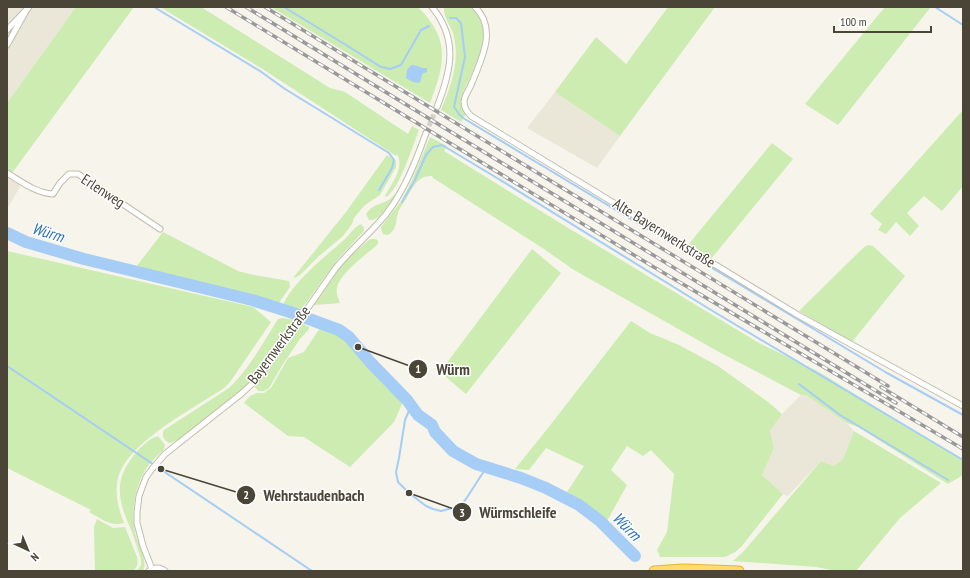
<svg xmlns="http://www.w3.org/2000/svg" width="970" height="578" font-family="'PT Sans Narrow',sans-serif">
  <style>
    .residential { fill: #eae6d8 }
    .green { fill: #ccecb2 }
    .water { fill: #a5cdf5 }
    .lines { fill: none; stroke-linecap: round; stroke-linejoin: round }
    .stream { stroke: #a5cdf5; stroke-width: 2 }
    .river { stroke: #a5cdf5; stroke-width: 12 }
    .street-tunnel { stroke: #d4d1c7; stroke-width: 5; stroke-dasharray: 5 2.5; stroke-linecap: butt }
    .street-casing { stroke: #c2bdac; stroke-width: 7 }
    .highway-casing { stroke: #e6b534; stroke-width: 11 }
    .street { stroke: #fff; stroke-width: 5 }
    .highway { stroke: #ffdc6c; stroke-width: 9 }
    .rail-casing { stroke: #999; stroke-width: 3.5 }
    .rail { stroke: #fff; stroke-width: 2; stroke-dasharray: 6; stroke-linecap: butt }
    .labels { text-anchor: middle; stroke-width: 3; stroke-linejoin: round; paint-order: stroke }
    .street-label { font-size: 15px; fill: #4b4538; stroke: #fff }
    .water-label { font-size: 16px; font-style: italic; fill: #2971be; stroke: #fff }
    .leader { fill: none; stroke: #4b4538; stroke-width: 1.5 }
    .callout-dot { fill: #4b4538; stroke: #fff; stroke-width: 1.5 }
    .mark-label { font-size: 12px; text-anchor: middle; font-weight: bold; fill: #fff }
    .callout-label { font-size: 16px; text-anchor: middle; font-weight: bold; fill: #4b4538; stroke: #fff; stroke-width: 3; stroke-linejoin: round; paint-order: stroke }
  </style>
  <rect width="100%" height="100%" fill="#f6f4eb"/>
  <path class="residential" d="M7 7H76L7 103Z
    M555 92 620 136 597 168 527 128Z
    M7 170 24 180 7 209Z
    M801 395H806L847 423 854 431 843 459 834 466 821 461 788 496 783 494 762 475 774 448 770 431 782 414Z"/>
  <path class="green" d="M76 7H134L12 173 7 170V103Z
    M160 7H201L330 88 345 92 408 134 412 126 419 130C413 145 399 190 386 197L385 196C391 184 405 168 397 154L396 156 261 68Z
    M271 7H418C451 40 445 63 430 103Z
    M444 7H470C495 26 479 57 469 80 466 87 460 96 461 103 461 107 464 111 466 114L461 122 441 110C451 85 461 61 453 33 450 25 443 16 444 7Z
    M668 7H715L620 136 555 92 596 37 626 64Z
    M885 7H928L930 8 838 125 805 104Z
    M963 110V186L942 211 924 196 907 213 919 226 910 236 896 222 886 234 878 230 882 224 870 214Z
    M430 137 447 146 444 151 565 226 759 343 819 372 963 461V475L948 484 869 434 858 427 847 423 806 395H801L719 352 574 270 544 249 433 178 432 176C418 175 413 187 407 197 405 201 401 206 399 210 395 220 398 229 388 235L383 234 381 229V227L402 200 412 180Z
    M772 143 793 159 711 259 688 245Z
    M387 155 396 161V167L380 195 365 205 358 213 354 218 352 224 343 236 319 256 301 274 297 277 293 278 346 212Z
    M394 195 395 196C390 203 378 223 369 220L366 214C373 202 387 205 394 195Z
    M361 224 364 228V231L338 259 295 318 280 314C287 285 323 259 345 239 350 234 354 227 361 224Z
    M163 232 238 271 249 274 289 281 290 287 278 304 136 267Z
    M370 239H376L378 241V244C367 254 339 274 337 288 336 294 338 298 340 303L314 305 341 266 351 255Z
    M868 245 873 246 905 276 852 342 799 311 863 248Z
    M532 249 561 273 466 394 440 372Z
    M7 251 253 307 271 322 230 382 224 388C194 408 134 439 120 472 113 489 118 508 124 523 111 527 102 519 89 512L91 510 7 468Z
    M282 318 294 320C280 340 268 363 251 380 230 402 204 420 180 439L170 443C164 441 161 436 164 430L229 388C249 369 263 343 278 319Z
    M631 321 650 333 679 345 718 366 768 402 782 414 770 431 774 448 762 475 783 494 741 547 735 552 725 557H660L657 550 667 532 674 474 651 450 643 456 627 446 611 470 627 485 607 521 567 492 584 466 546 448 529 470 515 469 548 428Z
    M302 323 309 327V329L300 339 283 364 269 388 264 391H258L255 387 257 383Z
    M320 328 338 334 354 348 403 402 394 422 350 467 304 437 288 436 244 403 250 396 257 393H264L271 388 288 358 304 352Z
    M854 431 941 483 900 518 856 571H837L816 567 733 561 743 552 821 461 834 466 843 459Z
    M158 436 165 445 164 449C161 453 157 456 153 460 136 477 129 512 136 536 139 546 148 561 143 571H137L141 565V559C138 550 135 541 132 532 119 502 112 483 134 455 141 447 148 439 158 436Z
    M97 519 113 528 125 527 137 557C138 563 138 566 134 570L95 571 94 527Z"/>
  <path class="water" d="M411 65C418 65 421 69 427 68V72L422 74 421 80 419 83 413 82 406 78 407 70Z"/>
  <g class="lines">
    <path class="stream" d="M154 7 260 71 285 89 389 153 394 160 392 168 379 190
      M284 7 346 45 381 67 390 69 401 65 421 30 429 26
      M935 7 963 25
      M450 18H456L461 23 465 57 454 107 459 114 463 118 887 373 963 415
      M402 202 415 180 426 155 433 147 442 145 497 178 711 310 963 460
      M7 366 312 571
      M799 384 840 415 948 480
      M411 406 405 420 399 458 396 472 398 482 409 493 426 506 433 509 441 511 460 506 466 499 486 468"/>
    <path class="river" d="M7 233 26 242 84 259 252 300 290 312 339 330 349 337 370 362 407 400 418 415 432 425 435 432 453 451 476 464 521 478 546 488 579 505 600 521 635 556"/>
    <path class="street-tunnel" d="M426 133 437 107"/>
    <defs>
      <path id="street" d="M432 7C459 40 451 71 437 107
        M475 7C498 29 481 60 471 85 469 90 464 96 464 102 464 108 467 112 471 116L798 315 963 406
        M7 30 29 7
        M7 45 26 11
        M7 173C22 182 36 193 53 194L60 183 69 174H78L160 229
        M152 569 143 546 137 523V512L139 496 146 477 152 469 165 454 241 394 255 381 273 358 335 269C351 249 371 233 387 213 405 189 416 161 426 133
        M149 571C154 567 160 567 165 571"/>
      <path id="highway" d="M654 571 683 569 739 571"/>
    </defs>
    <use href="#street" class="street-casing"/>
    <use href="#highway" class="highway-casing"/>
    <use href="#street" class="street"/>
    <use href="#highway" class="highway"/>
    <defs>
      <path id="rail" d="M226 7 652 266 963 449
        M246 7 896 403
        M265 7 888 386
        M881 387 963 437"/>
    </defs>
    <use href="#rail" class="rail-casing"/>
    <use href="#rail" class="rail"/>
  </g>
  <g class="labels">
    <g class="street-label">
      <text transform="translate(103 191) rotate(33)" y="5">Erlenweg</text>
      <text transform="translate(664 233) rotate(32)" y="5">Alte Bayernwerkstraße</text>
      <text transform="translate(279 345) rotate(-53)" y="5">Bayernwerkstraße</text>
    </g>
    <g class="water-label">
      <text transform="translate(48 232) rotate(17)" y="6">Würm</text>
      <text transform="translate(627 526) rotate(45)" y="6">Würm</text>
    </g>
  </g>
  <path class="leader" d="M358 347L418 369M161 469L246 495M409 493L462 512"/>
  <g class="callout-dot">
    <circle cx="358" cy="347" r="4"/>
    <circle cx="161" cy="469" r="4"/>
    <circle cx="409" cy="493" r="4"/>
    <circle cx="418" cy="369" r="10"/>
    <circle cx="246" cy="495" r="10"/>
    <circle cx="462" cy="512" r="10"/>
  </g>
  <g class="mark-label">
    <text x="418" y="373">1</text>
    <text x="246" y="499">2</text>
    <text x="462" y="517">3</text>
  </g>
  <g class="callout-label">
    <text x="453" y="375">Würm</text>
    <text x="314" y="501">Wehrstaudenbach</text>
    <text x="518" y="518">Würmschleife</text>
  </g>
  <rect width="970" height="578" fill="none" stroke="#4b4538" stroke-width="16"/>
  <g transform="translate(28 550) rotate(136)" stroke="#ffffff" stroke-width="3" paint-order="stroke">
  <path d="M0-3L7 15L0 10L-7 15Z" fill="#4b4538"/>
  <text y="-6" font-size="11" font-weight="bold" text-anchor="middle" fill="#4b4538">N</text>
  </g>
  <path d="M834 26v6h97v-6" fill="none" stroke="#4b4538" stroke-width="2"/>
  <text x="840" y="26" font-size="12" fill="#4b4538" stroke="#ffffff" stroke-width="3" paint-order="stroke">100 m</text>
</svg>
